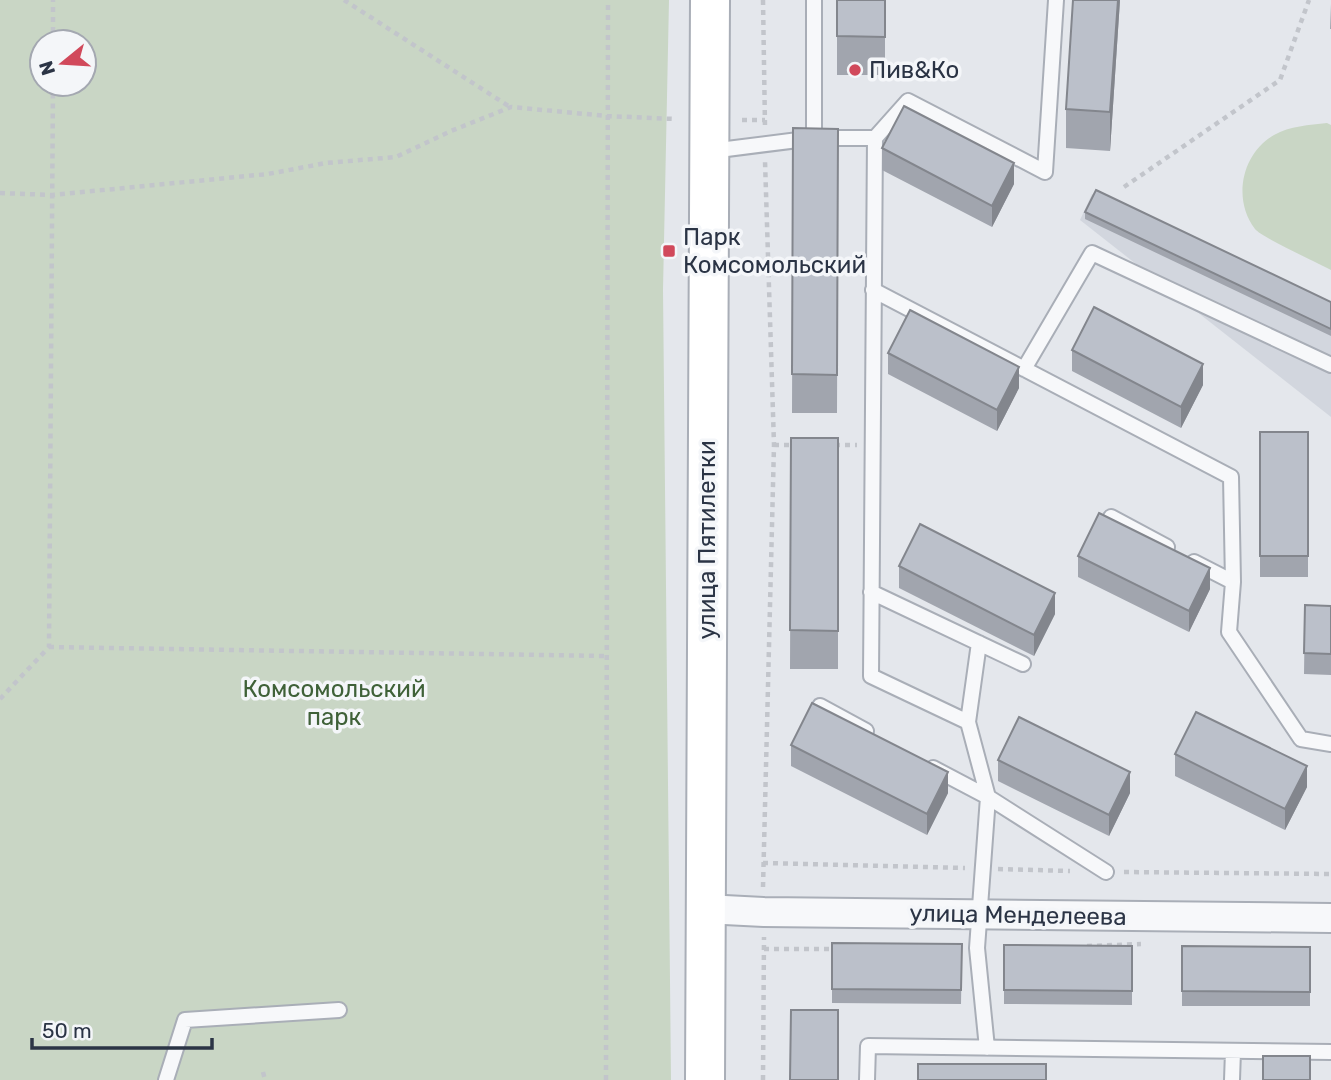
<svg xmlns="http://www.w3.org/2000/svg" width="1331" height="1080" font-family="Rubik,sans-serif">
  <style>
    .built { fill: #d2d6de }
    .green { fill: #c9d6c5; fill-rule: evenodd }
    .lines { fill: none; stroke-linecap: round; stroke-linejoin: round }
    .lane-casing { stroke: #a9aeb7; stroke-width: 18 }
    .street-casing { stroke: #a9aeb7; stroke-width: 32 }
    .secondary-casing { stroke: #a9aeb7; stroke-width: 42 }
    .path { stroke: #c2c5cb; stroke-width: 4.5; stroke-dasharray: 5 5; stroke-linecap: butt }
    .lane { stroke: #f7f8fa; stroke-width: 14 }
    .street { stroke: #f7f8fa; stroke-width: 28 }
    .secondary { stroke: #fff; stroke-width: 38 }
    .wall { fill: #a1a5ae }
    .shaded-wall { fill: #83868d }
    .building { fill: #bbc0ca; stroke: #83868d; stroke-width: 2 }
    .poi-dot { fill: #d1495b; stroke: #f4f6f9; stroke-width: 2.5 }
    .labels { text-anchor: middle; stroke-width: 7; stroke-linejoin: round; paint-order: stroke }
    .poi-label { font-size: 24px; fill: #2b3445; stroke: #f4f6f9; text-anchor: start }
    .street-label { font-size: 24px; fill: #2b3445; stroke: #f4f6f9 }
    .park-label { font-size: 24px; fill: #3f6138; stroke: #f4f6f9 }
  </style>
  <rect width="100%" height="100%" fill="#e4e7ec"/>
  <path class="built" d="M1092 194 1331 306V417L1080 220Z"/>
  <path class="green" d="M0 0H669L663 290 671 1080H0ZM42 42H84V84H42Z
    M1327 123 1331 125V270C1318 263 1261 237 1255 229 1232 199 1242 153 1274 135 1290 126 1309 125 1327 123Z"/>
  <g class="lines">
    <defs>
      <path id="lane" d="M814 138V0
        M711 151 814 138H875
        M873 290 1231 477 1233 582 1229 632 1301 739 1331 744
        M1024 369 1092 253 1331 365
        M1111 517 1167 547
        M1194 562 1233 582
        M871 592 1023 664
        M820 706 866 731
        M968 722 979 643
        M933 768 988 797 1106 872
        M987 1048 977 948 988 797 968 722 871 676 875 138 908 101 1045 172 1056 0
        M166 1080 185 1020 339 1010
        M867 1080 868 1046 1331 1052
        M1232 1080 1233 1051"/>
      <path id="street" d="M705 909 764 912 1331 918"/>
      <path id="secondary" d="M705 1080 710 0"/>
    </defs>
    <use href="#lane" class="lane-casing"/>
    <use href="#street" class="street-casing"/>
    <use href="#secondary" class="secondary-casing"/>
    <path class="path" d="M344 0 510 107
      M763 0 765 127
      M53 42V0
      M742 120H765
      M1124 187 1280 80 1309 0
      M0 193 52 195 268 174 326 163 396 157 451 131 511 107 607 116 675 119
      M774 445H794
      M835 445H857
      M49 647 606 656
      M0 699 49 647 53 84
      M763 863 965 868
      M998 869 1070 871
      M1124 872 1331 874
      M763 887 774 445 765 161
      M1087 946 1141 944
      M764 949H837
      M263 1072 265 1080
      M606 1080 608 0
      M763 1080 764 937"/>
    <use href="#lane" class="lane"/>
    <use href="#street" class="street"/>
    <use href="#secondary" class="secondary"/>
  </g>
  <path class="wall" d="M837 0H885V75H837Z
    M1120 0 1110 151 1066 148V109Z
    M1331 4V29H1330Z
    M793 128 838 150 837 413H792Z
    M882 148 1014 184 992 227 882 170Z
    M1085 212 1331 302V336L1085 219Z
    M1072 350 1203 385 1181 428 1072 371Z
    M888 353 1019 388 997 431 888 374Z
    M1260 432H1308V577H1260Z
    M791 438H838V669H790Z
    M1078 556 1210 589 1189 632 1078 577Z
    M899 566 1055 614 1034 656 899 588Z
    M1305 605 1331 606V675L1304 674Z
    M791 745 948 793 927 835 791 766Z
    M1175 754 1307 787 1285 830 1175 776Z
    M998 760 1130 793 1109 836 998 781Z
    M832 943 962 944 961 1004 832 1003Z
    M1004 945 1132 946V1005L1004 1004Z
    M1182 946 1310 947V1006H1182Z"/>
  <path class="shaded-wall" d="M1118 0H1120L1110 151V112Z
    M1014 163V184L992 227V206Z
    M1203 364V385L1181 428V407Z
    M1019 367V388L997 431V410Z
    M1210 568V589L1189 632V611Z
    M1055 593V614L1034 656V635Z
    M1307 766V787L1285 830V809Z
    M948 772V793L927 835V814Z
    M1130 772V793L1109 836V815Z"/>
  <path class="building" d="M837 0H885V37L837 36Z
    M1073 0H1118L1110 112 1066 109Z
    M904 106 1014 163 992 206 882 148Z
    M793 128 838 129 837 375 792 374Z
    M1096 190 1331 302V329L1085 212Z
    M1094 307 1203 364 1181 407 1072 350Z
    M910 310 1019 367 997 410 888 353Z
    M1260 432H1308V556H1260Z
    M791 438H838V631L790 630Z
    M1099 513 1210 568 1189 611 1078 556Z
    M920 524 1055 593 1034 635 899 566Z
    M1305 605 1331 606V654L1304 653Z
    M812 703 948 772 927 814 791 745Z
    M1196 712 1307 766 1285 809 1175 754Z
    M1019 717 1130 772 1109 815 998 760Z
    M832 943 962 944 961 990 832 989Z
    M1004 945 1132 946V991L1004 990Z
    M1182 946 1310 947V992L1182 991Z
    M791 1010H838V1080H790Z
    M1263 1056H1310V1080H1263Z
    M918 1064H1046V1080H918Z"/>
  <g class="poi-dot">
    <circle cx="855" cy="70" r="7"/>
    <rect x="662" y="244" width="14" height="14" rx="3.5"/>
  </g>
  <g class="labels">
    <g class="poi-label">
      <text x="869" y="78">Пив&amp;Ко</text>
      <text x="683" y="245">Парк<tspan x="683" dy="28">Комсомольский</tspan></text>
    </g>
    <g class="street-label">
      <text transform="translate(707 540) rotate(-90)" y="8">улица Пятилетки</text>
      <text transform="translate(1018 915) rotate(1)" y="8">улица Менделеева</text>
    </g>
    <g class="park-label">
      <text x="334" y="697">Комсомольский<tspan x="334" dy="28">парк</tspan></text>
    </g>
  </g>
  <g transform="translate(63 63) rotate(252)"><circle r="33" fill="#f4f6f9" stroke="#a4a8b1" stroke-width="2"/>
  <path d="M0-5L12 26L0 18L-12 26Z" fill="#d1495b"/>
  <text y="-10" font-size="19" font-weight="bold" text-anchor="middle" fill="#2b3445">N</text>
  </g>
  <path d="M32 1038v10h180v-10" fill="none" stroke="#2b3445" stroke-width="3.5"/>
  <text x="42" y="1038" font-size="21" fill="#2b3445" stroke="#f4f6f9" stroke-width="5" paint-order="stroke">50 m</text>
</svg>
